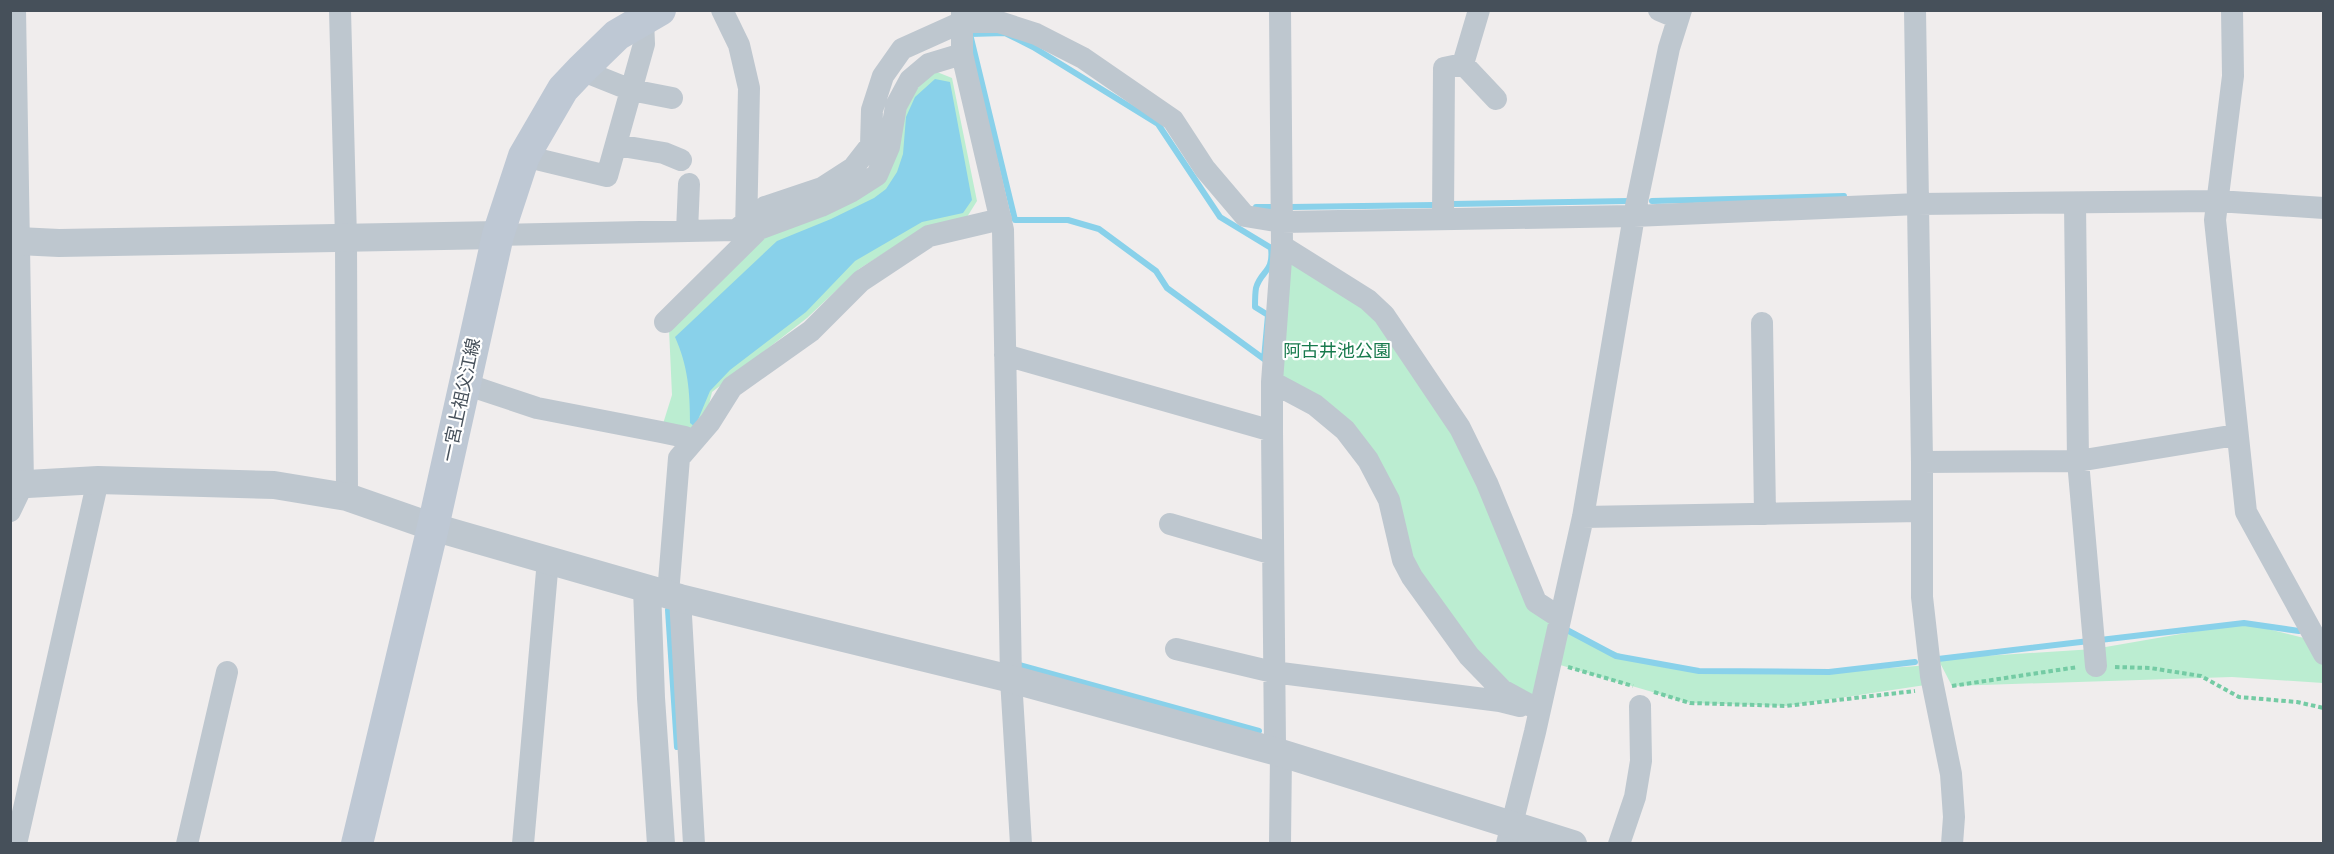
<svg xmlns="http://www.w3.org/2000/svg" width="2334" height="854" font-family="Arial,'Noto Sans JP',sans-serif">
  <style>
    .green { fill: #bbedd1 }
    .water { fill: #89d1ea }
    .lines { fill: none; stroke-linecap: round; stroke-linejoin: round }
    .stream { stroke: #89d1ea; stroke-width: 6 }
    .path { stroke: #74cba4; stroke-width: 4; stroke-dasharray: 4.5 3; stroke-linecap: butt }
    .minor { stroke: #bec7cf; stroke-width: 22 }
    .tertiary { stroke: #bec7cf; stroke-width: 28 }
    .secondary { stroke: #bec8d4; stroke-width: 32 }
    .labels { text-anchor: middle; stroke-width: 4.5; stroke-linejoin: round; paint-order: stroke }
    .park-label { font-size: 18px; fill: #187a4d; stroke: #fff }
    .street-label { font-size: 18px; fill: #46505a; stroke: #fff }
  </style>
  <rect width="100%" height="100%" fill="#f0eded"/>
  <path class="green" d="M932 70 952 78 977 201 967 217 927 226 859 269 807 318 712 392 705 421 696 430 662 427 672 395 669 329 763 233 857 197 901 109Z
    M1282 246 1368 300 1434 391 1557 628C1584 638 1619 656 1647 662 1738 681 1837 672 1929 665L1932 684 1786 706 1690 703 1550 662 1539 710 1439 616 1368 460 1272 382Z
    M2244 623 2316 641 2323 654V683L2232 677 1952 686 1938 659 2094 649Z"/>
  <path class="water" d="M935 79 950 82 972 200 963 213 922 222 855 261 806 312 730 370 710 391 695 427 690 423C690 392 688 366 675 337L777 241 831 219 874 198 886 189 897 172 903 154 906 117 915 97Z"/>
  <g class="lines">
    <path class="stream" d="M1005 33 1033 47 1158 124 1220 217 1271 248C1274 273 1261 270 1256 288 1255 294 1255 301 1255 307L1268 315 1264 359 1167 288 1156 271 1099 229 1068 220H1015L970 34Z
      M1652 201 1844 196
      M1452 204 1629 201
      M1256 207H1275
      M1291 207 1435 205
      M668 610 677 747
      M1567 630 1616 656 1699 671 1829 672 1915 662
      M2100 640 2244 623 2299 631
      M1938 659 2089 641
      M1019 665 1259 731"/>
    <path class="path" d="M1568 667 1633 686
      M2115 667 2150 668 2201 676 2239 697 2297 702 2324 708
      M1952 686 2078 667
      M1654 692 1690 703 1786 706 1915 691"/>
    <path class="minor" d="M340 10 346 239 347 497
      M722 10 739 45 749 88 746 232
      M962 10V54L1003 230 1011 679 1021 844
      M1280 10 1282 246 1272 382V431L1275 745 1281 753 1280 844
      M1659 10 1678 18
      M1915 10 1922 462V597L1931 676 1951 774 1954 817 1952 844
      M2232 10 2233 76 2215 220 2246 512 2324 654
      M1463 64 1496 99
      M581 70 631 90 672 98
      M616 145 664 153 681 160
      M524 156 607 176 644 44 643 20
      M2075 203 2078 461 2096 666
      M1443 218 1444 68 1463 64 1479 10
      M687 231 689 184
      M498 235 736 230 765 207 822 188 853 168 871 145 872 110 883 76 902 49 962 22H999L1036 34 1083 58 1173 120 1205 169 1245 216 1282 222 1634 216 1918 204 2217 201 2324 208
      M1282 246 1368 300 1384 315 1460 428 1487 483 1536 602 1559 617
      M665 322 759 229 821 206 852 191 877 175 889 147 896 106 910 80 929 64 962 54
      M1762 323 1765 514
      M1005 355 1272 431
      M1272 382 1315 405 1345 430 1368 460 1389 500 1403 560 1412 577 1469 656 1502 690 1539 710
      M465 384 537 408 661 432 685 437 693 441
      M1922 462 2078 461 2236 435
      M10 511 23 484 15 10
      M1583 517 1921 511
      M1170 524 1273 554
      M668 594 679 458 710 422 732 387 811 331 861 281 929 236 1001 219
      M680 598 694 844
      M1176 649 1273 672 1500 701 1520 706
      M16 844 98 480
      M187 844 227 672
      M523 844 548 560
      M1507 844 1535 732 1583 517 1634 216 1669 48 1681 10
      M1619 844 1635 797 1641 761 1640 706"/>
    <path class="tertiary" d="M10 235 18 241 59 243 498 235
      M10 485 98 480 274 485 347 497 433 527 680 598 1011 679 1281 753 1573 844
      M647 589 651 698 661 844"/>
    <path class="secondary" d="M357 844 433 527 498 235 524 156 563 89 581 70 617 35 660 10"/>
  </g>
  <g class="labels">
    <g class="park-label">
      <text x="1337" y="357">阿古井池公園</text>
    </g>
    <g class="street-label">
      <text transform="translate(461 400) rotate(-78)" y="6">一宮上祖父江線</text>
    </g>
  </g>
  <rect width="2334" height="854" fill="none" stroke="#46505a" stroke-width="24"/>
</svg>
